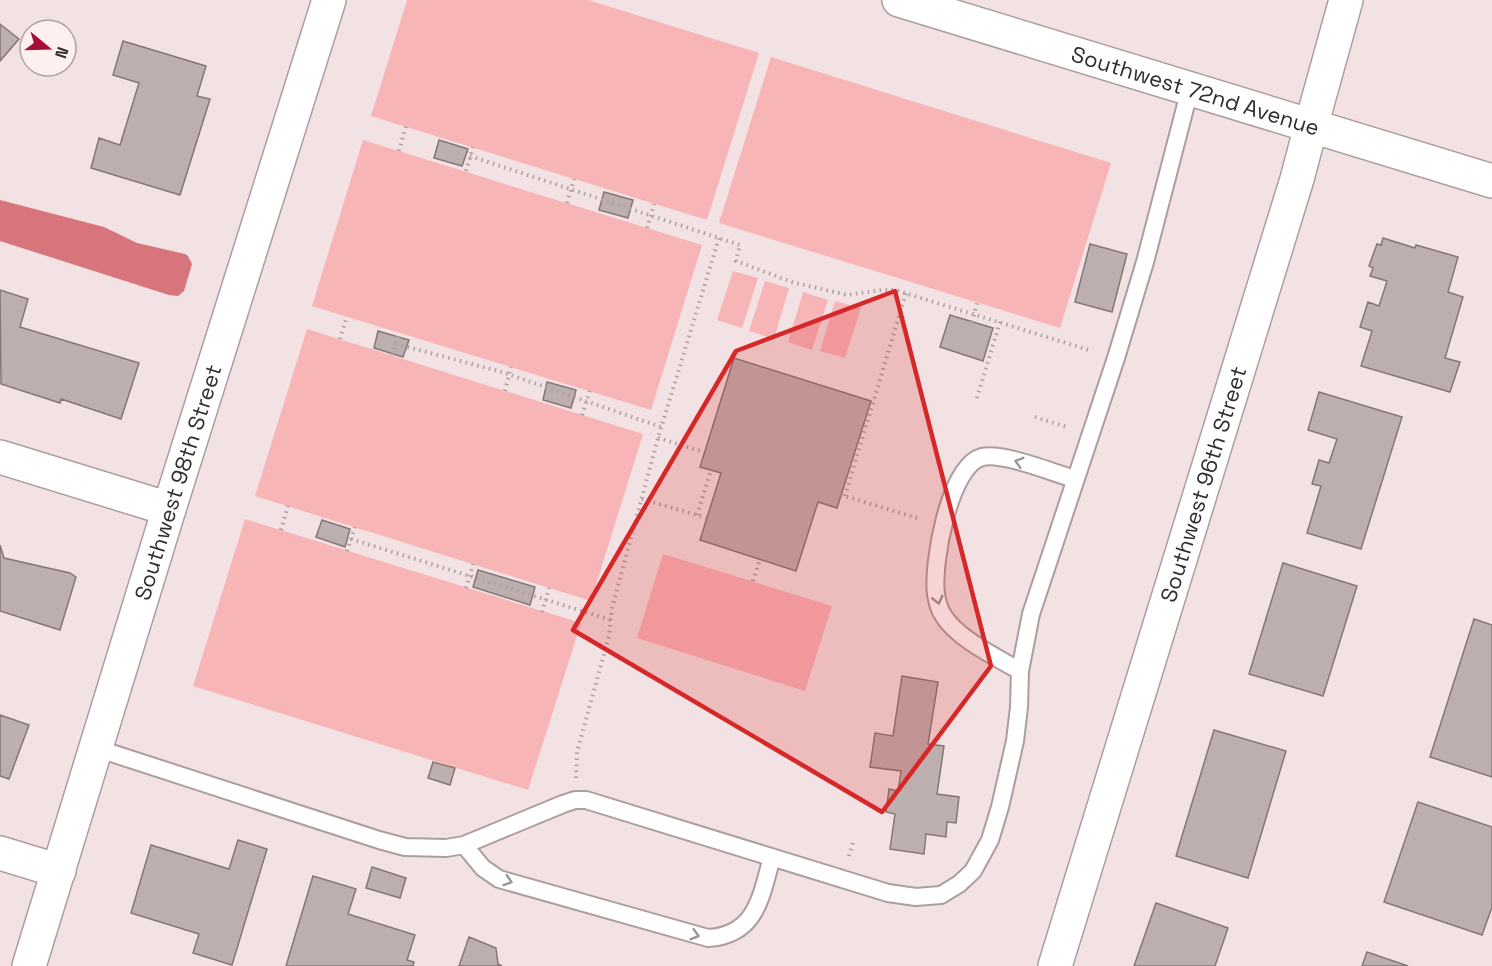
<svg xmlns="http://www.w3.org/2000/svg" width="1492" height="966" font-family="'Space Grotesk',sans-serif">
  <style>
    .green { fill: #f7b5b8 }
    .water { fill: #d8757c }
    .building { fill: #beafaf; stroke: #857777; stroke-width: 1.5 }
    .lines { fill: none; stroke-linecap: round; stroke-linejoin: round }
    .service-casing { stroke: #ad9e9e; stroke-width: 20 }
    .minor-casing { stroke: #ad9e9e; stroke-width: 36 }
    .tertiary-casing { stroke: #ad9e9e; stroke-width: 36 }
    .path { stroke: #ada0a1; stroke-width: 4; stroke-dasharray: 1.5 4.5; stroke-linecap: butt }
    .service { stroke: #fff; stroke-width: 16 }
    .minor { stroke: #fff; stroke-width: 33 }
    .tertiary { stroke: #fff; stroke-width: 33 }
    .oneway { stroke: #989696 }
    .marked { fill: #d62828; fill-opacity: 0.2; stroke: #d62828; stroke-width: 4.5; stroke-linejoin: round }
    .labels { text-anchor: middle; stroke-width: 4.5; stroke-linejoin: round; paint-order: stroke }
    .street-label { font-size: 22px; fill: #322c2c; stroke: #fef0f1 }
  </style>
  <rect width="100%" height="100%" fill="#f3e2e3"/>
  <path class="green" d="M407 0H588L759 53 707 220 371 116Z
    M771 57 1111 163 1060 328 719 223Z
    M363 140 702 245 651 410 312 306Z
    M733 271 758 278 742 328 717 320Z
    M765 281 789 288 774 339 749 331Z
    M803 292 828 300 812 350 788 342Z
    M835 301 861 308 845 358 820 351Z
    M307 329 643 434 591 601 255 496Z
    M245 519 581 623 528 790 193 686Z
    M663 554 832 606 805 691 637 638Z"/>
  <path class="water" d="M0 200 104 227 137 243 185 254 188 256 192 264 184 291 178 296 169 295 0 241Z"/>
  <path class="building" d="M0 24 19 39 0 61Z
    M123 41 206 66 197 96 210 99 180 195 91 168 99 138 120 145 139 83 113 75Z
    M439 140 468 149 462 166 434 158Z
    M604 192 633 200 628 218 599 210Z
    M1383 238 1415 248 1416 245 1458 257 1448 292 1463 297 1445 358 1460 362 1450 392 1361 366 1372 331 1360 327 1368 302 1379 306 1387 281 1370 276 1373 268 1369 266 1377 244 1381 245Z
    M1090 244 1127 254 1112 312 1075 302Z
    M0 290 28 299 20 327 139 363 121 419 61 399 60 403 1 384Z
    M950 315 993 328 983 361 940 347Z
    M378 331 409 340 403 357 374 348Z
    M734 358 871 401 837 508 818 502 796 571 700 540 721 473 700 467Z
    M547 382 576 390 571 408 543 400Z
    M1319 392 1402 417 1361 549 1307 533 1321 486 1312 484 1319 460 1329 463 1337 439 1308 430Z
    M322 520 350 529 345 547 316 537Z
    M0 545 4 558 70 573 76 577 60 630 0 611Z
    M1283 563 1357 586 1323 696 1249 674Z
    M478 570 535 587 530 605 473 587Z
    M1474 619 1492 625V777L1430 757Z
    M902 676 938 682 928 744 944 746 937 794 959 797 956 823 947 822 946 837 926 834 924 854 890 849 895 814 886 812 889 789 898 791 901 771 870 767 875 733 893 736Z
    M0 715 29 725 9 779 0 776Z
    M1214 730 1286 751 1248 878 1176 856Z
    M433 762 455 768 450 785 428 778Z
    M1418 802 1492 827V907L1482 935 1384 902Z
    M238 840 267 849 232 965 193 953 199 934 131 913 151 845 229 869Z
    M372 867 406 878 400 898 366 888Z
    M313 876 356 889 348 914 415 935 407 960 414 962 413 966H286Z
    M1156 903 1228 928 1215 966H1134Z
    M469 937 496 948 498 964 502 966H459Z
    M1367 952 1408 966H1362Z"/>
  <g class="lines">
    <defs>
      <path id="service" d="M1020 671C998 658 956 638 943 615 939 609 937 601 936 594 932 564 949 466 982 457 1003 452 1053 473 1075 479
        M96 748 379 840 405 847 446 848 464 845 563 804 575 800H586L888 893 916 897 941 895 959 884 973 871 990 840 1000 807 1015 741 1019 707 1020 671 1031 614 1116 358 1145 262 1190 89
        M464 845 483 868 499 879 708 938C757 935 761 896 772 857"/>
      <path id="minor" d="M1311 126 1346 0
        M0 457 169 509
        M0 853 59 871"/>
      <g id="tertiary">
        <path id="s1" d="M899 0 1492 181"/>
        <path id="s2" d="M29 966 169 509 329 0"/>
        <path id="s3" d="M1055 966 1297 179 1311 126"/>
      </g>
    </defs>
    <use href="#service" class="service-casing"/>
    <use href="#minor" class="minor-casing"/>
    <use href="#tertiary" class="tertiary-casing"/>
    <path class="path" d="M399 151 406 126
      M470 156 740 245 736 261 792 282 847 295 882 290H895L1092 351
      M466 171 473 147
      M567 203 574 179
      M647 228 654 204
      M972 322 977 303
      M340 339 347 316
      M396 344 502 372 661 427
      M392 355 399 333
      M505 391 511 367
      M977 398 1000 322
      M582 415 590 391
      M1035 417 1067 427
      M658 438 704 452
      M841 495 917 518
      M845 496 906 293
      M642 499 707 518
      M697 515 711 470
      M281 530 288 506
      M351 539 611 620
      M347 551 355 527
      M753 581 760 559
      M466 588 473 564
      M542 612 549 588
      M576 778 577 752 609 636 612 608 658 438 719 238
      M849 856 854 839"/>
    <use href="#service" class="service"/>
    <use href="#minor" class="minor"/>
    <use href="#tertiary" class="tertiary"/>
  </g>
  <defs><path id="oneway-chevron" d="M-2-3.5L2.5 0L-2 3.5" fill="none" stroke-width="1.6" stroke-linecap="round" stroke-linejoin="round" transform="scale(1.5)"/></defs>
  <g class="oneway">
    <use href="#oneway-chevron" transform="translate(1019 462) rotate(-163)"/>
    <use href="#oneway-chevron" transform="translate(938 600) rotate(76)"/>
    <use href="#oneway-chevron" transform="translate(508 881) rotate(18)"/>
    <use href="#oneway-chevron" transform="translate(695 935) rotate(16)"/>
  </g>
  <path class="marked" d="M895 291 991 666 882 812 573 630 736 351Z"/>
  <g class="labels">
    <g class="street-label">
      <text dy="8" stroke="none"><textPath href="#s1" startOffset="310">Southwest 72nd Avenue</textPath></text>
      <text dy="8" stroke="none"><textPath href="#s2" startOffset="506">Southwest 98th Street</textPath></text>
      <text dy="8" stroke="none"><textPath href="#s3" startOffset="504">Southwest 96th Street</textPath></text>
    </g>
  </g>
  <g transform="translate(48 48) rotate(109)"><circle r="28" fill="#fef0f1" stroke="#aca2a2" stroke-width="1.5"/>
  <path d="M0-4.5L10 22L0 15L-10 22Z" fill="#a70d35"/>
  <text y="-9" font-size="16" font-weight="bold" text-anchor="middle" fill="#322c2c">N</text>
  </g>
</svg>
